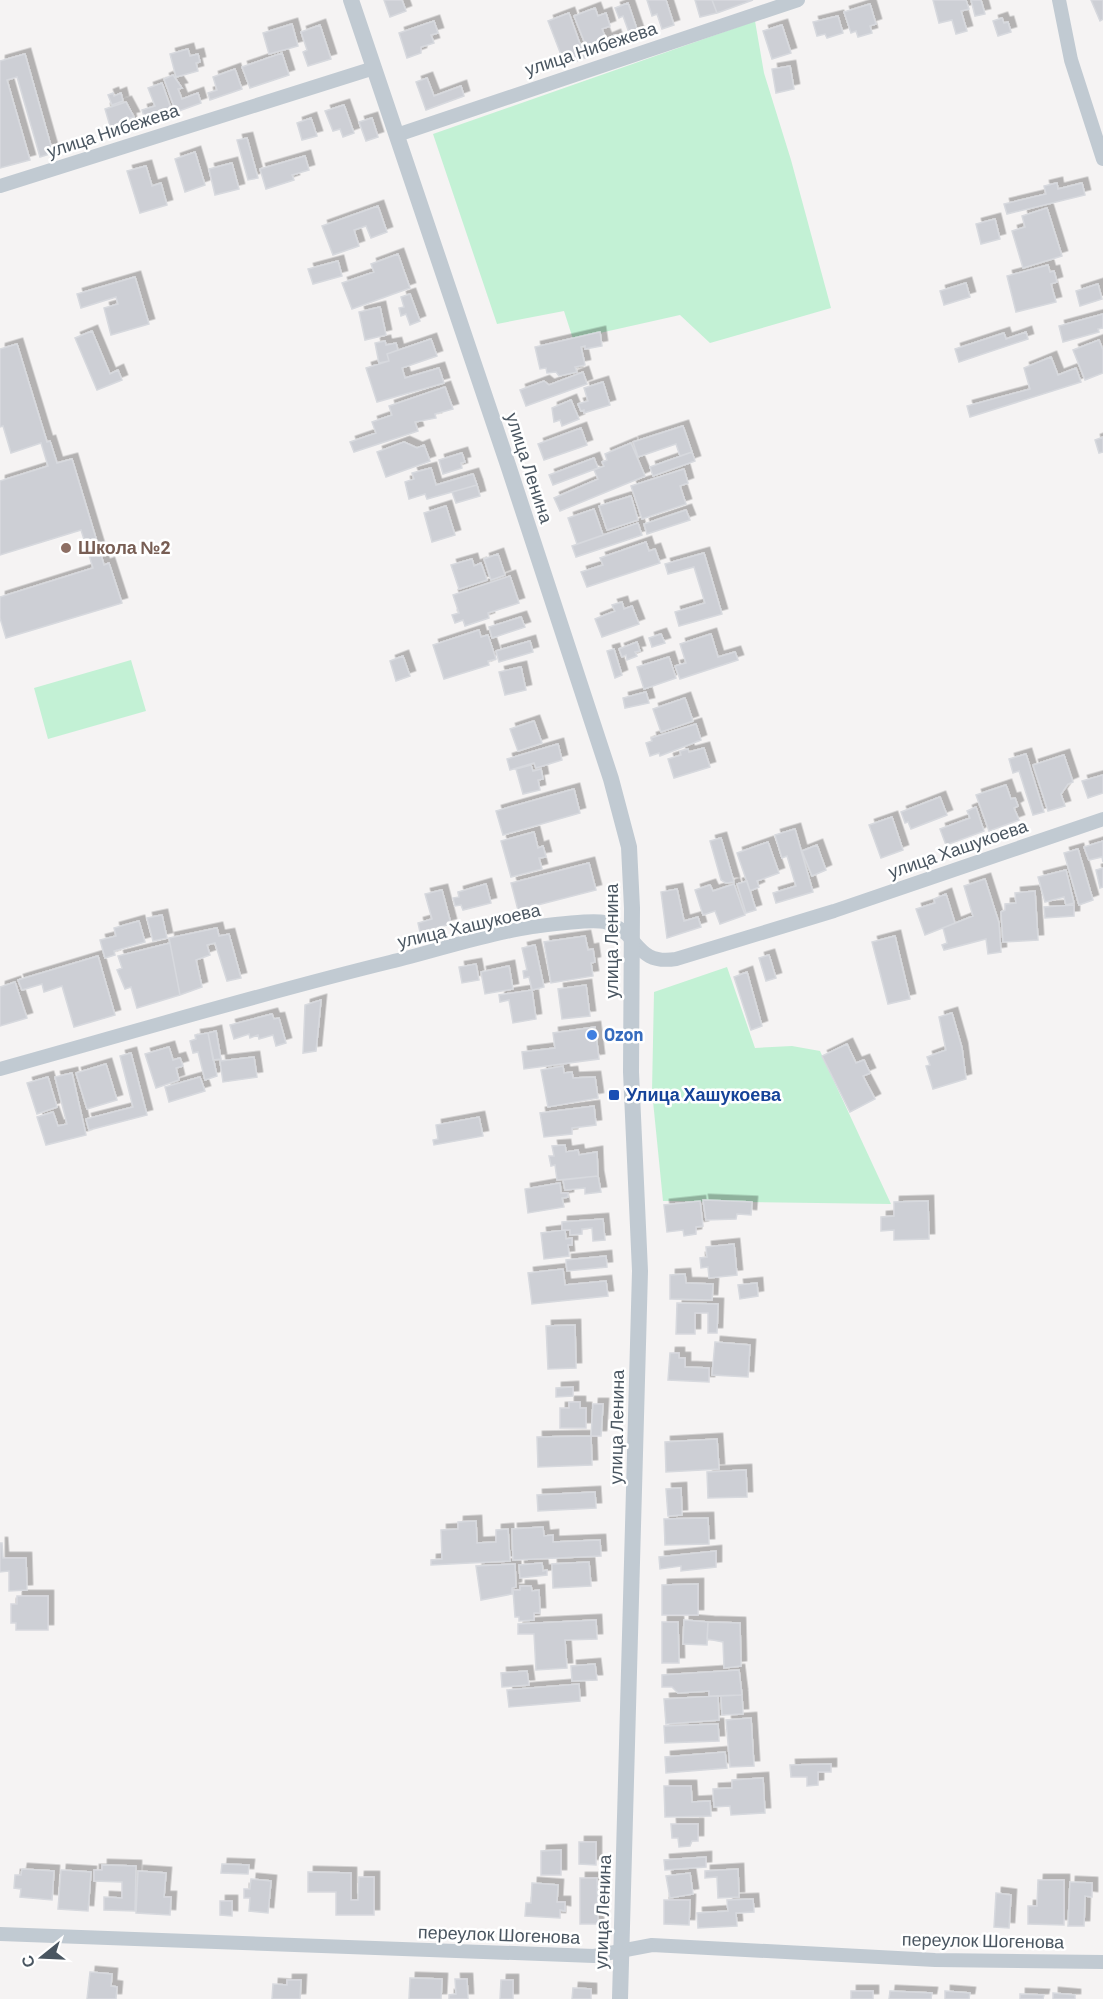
<svg xmlns="http://www.w3.org/2000/svg" width="1103" height="1999" font-family="Barlow,sans-serif">
  <style>
    .green { fill: #c3f1d5 }
    .building { fill: #cdcfd5; stroke: #d7d9de; stroke-width: 1.5; filter: url(#shadow) }
    .lines { fill: none; stroke-linecap: round; stroke-linejoin: round }
    .minor { stroke: #c1cad2; stroke-width: 14 }
    .tertiary { stroke: #c1cad2; stroke-width: 16 }
    .education-dot { fill: #8d6e63; stroke: #fff; stroke-width: 2 }
    .shop-dot { fill: #3f7fe0; stroke: #fff; stroke-width: 2 }
    .transit-dot { fill: #1a4fb4; stroke: #fff; stroke-width: 2 }
    .labels { text-anchor: middle; stroke-width: 5; stroke-linejoin: round; paint-order: stroke }
    .street-label { font-size: 18px; fill: #4a5661; stroke: #fff }
    .education-label { font-size: 18px; font-weight: bold; fill: #785e54; stroke: #fff; text-anchor: start }
    .shop-label { font-size: 18px; font-weight: bold; fill: #366cbe; stroke: #fff; text-anchor: start }
    .transit-label { font-size: 18px; font-weight: bold; fill: #164399; stroke: #fff; text-anchor: start }
  </style>
  <defs>
    <filter id="shadow"><feDropShadow dx="5.5" dy="-5.5" stdDeviation="0" flood-color="#0004"/></filter>
  </defs>
  <rect width="100%" height="100%" fill="#f5f3f3"/>
  <path class="green" d="M755 21 764 73 791 160 831 308 710 343 680 315 573 339 564 311 497 324 433 134Z
    M131 660 146 711 48 739 34 688Z
    M727 967 755 1048 792 1046 820 1051 891 1204 663 1201 652 1091 654 992Z"/>
  <path class="building" d="M384 0H402L406 11 390 17Z
    M647 0H666L674 25 662 29 657 14 652 16Z
    M695 0H712L717 13 700 17Z
    M712 0H753L717 13Z
    M933 0H966L969 9 961 11 967 31 956 34 952 20 939 23Z
    M971 0H981L985 14 975 16Z
    M1091 0H1103V19L1100 21Z
    M628 3 640 38 632 41 623 16 619 18 615 8Z
    M870 4 876 24 870 26 872 33 858 37 856 31 851 33 844 12Z
    M595 8 598 16 606 13 610 26 602 29 606 39 615 35 619 45 590 56 574 16Z
    M569 13 585 58 565 65 548 21Z
    M838 16 843 33 827 38 825 34 817 36 813 22Z
    M1002 18 1004 23 1008 22 1011 32 998 36 993 21Z
    M434 21 438 33 431 35 434 43 421 47V53L407 58 399 33Z
    M292 24 298 46 269 54 263 33Z
    M320 25 331 59 308 66 303 52 307 50 301 32Z
    M782 25 791 53 772 59 763 31Z
    M188 49 190 56 198 54 200 62 196 63 198 71 176 77 170 54Z
    M282 53 289 75 250 88 242 67Z
    M25 54 53 153 40 157 17 77 7 80 30 160 0 168V61Z
    M790 66 794 89 776 93 772 69Z
    M235 69 242 89 210 100 208 93 217 90 213 77Z
    M173 75 182 88 178 89 182 99 198 93 201 103 176 112 164 79Z
    M427 78 434 96 461 86 464 96 426 110 416 82Z
    M162 83 173 114 146 123 142 110 155 106 148 88Z
    M113 93 114 96 121 93 123 101 112 105 108 95Z
    M126 102 134 117 130 118 132 126 112 133 105 109Z
    M344 105 354 133 343 137 340 129 333 131 325 111Z
    M311 118 317 136 302 140 297 123Z
    M372 118 378 137 366 141 359 122Z
    M247 138 258 178 248 180 237 140Z
    M195 152 205 185 185 192 175 159Z
    M305 156 309 170 292 175 294 180 266 189 260 169Z
    M232 163 239 189 215 195 209 169Z
    M146 166 152 186 161 183 167 205 140 213 127 171Z
    M1057 183 1058 189 1082 183 1085 195 1007 214 1004 204 1046 194 1044 186Z
    M378 206 387 232 371 238 366 226 354 230 359 246 333 255 322 226Z
    M1047 208 1062 256 1023 268 1012 231 1025 227 1022 216Z
    M995 219 1000 239 981 244 976 224Z
    M398 254 410 288 352 309 342 283 374 272 371 264Z
    M338 261 342 276 313 284 308 269Z
    M1048 265 1050 272 1054 271 1057 282 1051 284 1056 302 1016 312 1007 276Z
    M135 277 149 324 111 335 104 308 118 304 116 297 81 308 77 294Z
    M966 283 970 297 944 305 940 291Z
    M1098 284 1102 299 1080 306 1076 291Z
    M410 294 420 321 410 325 406 314 401 316 399 308 404 307 401 297Z
    M380 307 386 335 365 340 359 312Z
    M1103 314V328L1098 329 1099 332 1063 342 1059 326Z
    M92 331 110 374 118 370 122 380 97 390 75 338Z
    M600 332 602 346 585 349V346L581 347 585 365 575 367 577 372 559 376 556 372 547 373 546 368 540 369 535 347Z
    M1026 332 1028 339 959 362 955 349 1004 333 1006 339Z
    M431 339 437 356 402 368 405 378 439 368 444 383 377 402 366 368 389 361 387 354Z
    M1099 340 1103 350V373L1085 380 1073 350Z
    M385 341 386 345 396 343 398 350 387 354 389 361 379 363 375 343Z
    M17 344 47 442 50 441 57 463 72 459 104 565 109 563 122 603 6 638 0 618V597L93 568 81 530 0 555V481L48 466 41 443 11 453 3 426 0 427V349Z
    M1051 357 1058 375 1076 368 1081 382 970 417 967 406 1030 389 1024 368Z
    M583 372 587 384 526 406 520 390 544 381 549 385Z
    M603 382 610 405 584 413V410L581 411 578 404 588 401 584 388Z
    M445 387 453 409 435 414 436 418 415 422 418 431 354 452 350 442 376 433 372 422 392 415 389 406Z
    M571 400 579 419 562 426 560 420 554 422 552 408Z
    M683 426 692 452 680 456 676 444 638 457 633 442Z
    M581 428 587 445 544 460 538 444Z
    M1103 437V452L1099 453 1095 440Z
    M404 442 417 448 424 445 430 461 386 477 377 452Z
    M631 443 645 476 560 511 554 498 598 479 594 470 604 466 602 462 607 460 605 454Z
    M692 452 695 461 653 476 650 467Z
    M462 453 465 462 461 463 462 468 443 474 439 460Z
    M594 458 598 468 553 485 549 475Z
    M431 468 436 485 473 474 477 485 427 499 425 494 409 499 405 482 414 479 412 473Z
    M684 469 688 483 680 486 686 504 642 519 631 486Z
    M477 485 480 496 456 503 452 492Z
    M631 496 638 520 607 530 599 506Z
    M446 506 455 535 432 542 424 513Z
    M594 509 603 535 577 544 568 518Z
    M686 510 690 520 647 534 644 524Z
    M638 523 642 535 576 557 572 546Z
    M646 542 649 551 655 549 660 563 587 587 581 572 603 565 600 558Z
    M704 553 722 614 679 626 675 612 705 603 694 567 668 574 665 564Z
    M498 554 505 575 491 580 484 559Z
    M472 559 474 566 481 563 487 580 459 589 451 565Z
    M510 576 519 603 488 613 489 618 465 626 463 620 455 623 452 615 459 613 453 595Z
    M622 602 624 609 632 606 639 624 602 637 595 619 615 611 612 605Z
    M521 617 525 627 492 638 489 627Z
    M479 630 481 637 488 635 496 659 488 661 489 665 444 679 433 645Z
    M661 634 665 643 652 647 649 638Z
    M711 634 718 657 735 652 738 660 680 679 675 666 686 663 680 644Z
    M530 641 533 652 499 662 496 651Z
    M637 642 640 651 635 652 637 656 627 660 626 655 622 657 619 649Z
    M614 649 622 675 615 678 607 651Z
    M403 656 410 676 396 681 390 661Z
    M669 657 676 678 644 689 637 667Z
    M521 667 526 690 505 695 499 672Z
    M646 692 649 703 625 708 623 698Z
    M685 698 693 721 661 732 653 709Z
    M534 721 542 743 518 751 510 729Z
    M696 724 701 740 660 756 659 753 650 756 646 743 652 741 651 738Z
    M558 744 562 760 536 768 534 763 510 770 507 759Z
    M704 748 710 767 674 778 668 759 681 755 680 751 688 749 689 752Z
    M1026 754 1044 812 1033 815 1019 771 1013 773 1009 759Z
    M1064 755 1073 782 1068 784 1061 794 1065 806 1048 811 1033 765Z
    M531 765 533 771 541 769 543 779 538 780 540 790 523 794 516 769Z
    M1103 775V793L1088 798 1082 781Z
    M1006 785 1011 799 1015 798 1018 806 1014 808 1019 820 989 831 976 795Z
    M574 789 580 813 503 835 496 811Z
    M940 797 947 815 911 829 908 822 905 823 901 812Z
    M976 807 984 831 946 845 940 829 970 818 967 811Z
    M892 817 903 850 881 858 869 825Z
    M795 829 813 892 776 903 773 893 796 886 787 856 782 858 775 835Z
    M534 832 538 848 543 846 546 857 539 858 542 869 511 877 501 841Z
    M721 838 734 882 726 883 721 880 710 841Z
    M1103 841V862L1102 857 1089 860 1084 847Z
    M768 842 779 873 757 881 759 887 750 891 737 853Z
    M817 845 826 870 812 876 802 851Z
    M1078 849 1093 900 1079 905 1064 853Z
    M589 863 596 890 518 910 511 883Z
    M1103 868V887L1100 888 1096 870Z
    M1066 870 1074 903 1066 905 1064 897 1045 902 1038 877Z
    M985 879 999 923 1001 952 988 954 986 939 944 950 942 945 947 943 943 928 973 916 964 886Z
    M747 881 756 910 746 913 737 884Z
    M486 884 491 903 463 910 461 905 455 906 453 898 459 897 458 892Z
    M734 884 745 915 720 924 715 911 703 915 695 890 710 885 713 891Z
    M677 889 684 921 698 917 701 927 667 938 661 892Z
    M442 890 451 924 420 932 418 923 432 919 425 894Z
    M1035 891 1038 940 1003 942 1001 912 1005 910V904L1016 903 1015 893Z
    M946 894 955 923 925 935 916 909 935 903 934 899Z
    M1074 905V916L1045 918 1044 907Z
    M162 915 167 938 153 941 147 918Z
    M139 921 145 942 114 951 115 955 105 958 100 940 116 936 114 928Z
    M217 928 219 936 229 934 241 978 227 981 215 943 207 945 210 955 196 960 202 987 180 995 169 938Z
    M585 936 588 950 593 949 595 962 591 963 593 976 551 983 544 942Z
    M895 936 910 999 888 1004 872 942Z
    M170 943 180 995 137 1008 131 987 125 989 117 970 122 968 118 956Z
    M535 945 544 987 532 990 529 977 524 978 523 971 527 970 522 948Z
    M769 955 776 978 766 981 759 958Z
    M98 956 115 1015 74 1027 62 986 44 992 42 984 22 990 18 980Z
    M476 964 479 980 462 983 459 967Z
    M509 966 513 989 485 994 481 972Z
    M747 972 762 1026 751 1030 734 977Z
    M15 982 27 1018 0 1026V987Z
    M586 985 590 1016 562 1019 558 989Z
    M532 990 536 1019 513 1023 509 1000 500 1002 499 995Z
    M321 1000 316 1051 303 1053 305 1005Z
    M952 1013 962 1048 966 1079 933 1089 926 1066 930 1065 927 1057 946 1050 939 1017Z
    M272 1014 274 1019 279 1018 286 1043 276 1046 273 1035 259 1039 258 1035 250 1038 249 1034 234 1039 230 1025Z
    M595 1027 599 1059 524 1069 522 1052 555 1048 553 1033Z
    M216 1031 221 1059 213 1060 208 1033Z
    M208 1033 217 1076 205 1080 198 1052 193 1053 190 1041 196 1039 195 1035Z
    M847 1044 856 1063 864 1060 870 1073 863 1076 875 1099 850 1112 822 1056Z
    M169 1047 173 1060 180 1058 183 1066 176 1068 179 1080 156 1088 145 1054Z
    M131 1053 147 1115 89 1130 86 1119 133 1107 120 1056Z
    M254 1057 257 1077 223 1082 220 1061Z
    M106 1064 117 1100 87 1109 76 1073Z
    M563 1066 564 1073 572 1072 573 1078 595 1077 598 1098 548 1107 541 1070Z
    M72 1073 86 1135 46 1145 37 1117 53 1112 58 1126 67 1124 55 1077Z
    M48 1077 57 1107 37 1114 27 1083Z
    M200 1077 205 1091 169 1102 165 1087Z
    M594 1106 596 1125 572 1128V1134L544 1137 540 1113Z
    M479 1117 483 1136 434 1145 433 1140 438 1139 436 1125Z
    M565 1145 566 1152 578 1150 579 1155 597 1152 598 1176 557 1180 555 1165 551 1166 549 1156H554L552 1146Z
    M598 1176 601 1192 585 1194V1188L565 1190 563 1180Z
    M560 1183 561 1193H568V1197L562 1198 564 1207 528 1213 525 1189Z
    M703 1200 752 1202 751 1215 737 1214 736 1219 706 1220Z
    M700 1201 703 1226 696 1227V1234L684 1236 683 1230 667 1232 664 1205Z
    M928 1201 929 1239 894 1240V1230L881 1231V1217L894 1216V1202Z
    M603 1219 605 1240 593 1241 592 1228 582 1229V1234L570 1235V1230H562V1222Z
    M565 1230 566 1239 572 1238V1245H568L569 1256 544 1259 541 1233Z
    M734 1244 737 1275 709 1278 708 1267 701 1268 700 1258 707 1257 706 1247Z
    M606 1256 607 1267 567 1271 566 1260Z
    M563 1269 565 1285 606 1281 608 1296 532 1304 528 1273Z
    M685 1274 686 1283 713 1284 712 1300 670 1299V1275Z
    M757 1283 758 1296 740 1299 738 1285Z
    M677 1303 718 1304 717 1333H708V1313H695V1334H676Z
    M575 1325 576 1368 548 1369 546 1326Z
    M715 1342 750 1345 748 1377 712 1375Z
    M670 1353H679V1358H685V1367L709 1368V1382L668 1380Z
    M573 1387V1396L556 1397V1388Z
    M569 1402H580V1408H586V1428H560V1408H569Z
    M593 1404H603L601 1436H591Z
    M591 1436 592 1465 538 1467 537 1437Z
    M717 1439 719 1469 666 1472 665 1442Z
    M746 1470 747 1497 708 1498 707 1472Z
    M681 1488 682 1515 668 1516 666 1489Z
    M595 1492 596 1508 538 1511 537 1495Z
    M708 1518 709 1544 665 1545 664 1519Z
    M476 1521 477 1543 496 1542V1530L508 1529 510 1561 431 1565V1560L442 1559 441 1530 458 1529V1522Z
    M543 1527 544 1536 553 1535V1542L600 1540 601 1556 513 1560 512 1529Z
    M0 1543H2L3 1558H26L27 1590 9 1591V1571L0 1572Z
    M716 1551V1567L681 1571V1566L660 1569 659 1557Z
    M589 1562 591 1586 553 1588 552 1564Z
    M542 1563 543 1571 547 1570V1575L520 1578 519 1565Z
    M515 1564 516 1587 512 1588V1594L481 1600 476 1566Z
    M698 1584V1615H662V1585Z
    M520 1586H531L532 1591 539 1590 540 1613H534V1620L519 1621V1617H515L513 1590H520Z
    M17 1596H48V1630H16V1623H11V1604H17Z
    M596 1620 597 1639 565 1640 567 1668 536 1670 534 1634H518V1624Z
    M684 1620 708 1622 707 1645 683 1644Z
    M662 1622H678L679 1663H662Z
    M708 1622 740 1623 741 1666 724 1668 723 1642 707 1639Z
    M595 1664 597 1680 572 1681 571 1666Z
    M739 1670 742 1695 709 1696V1691L678 1693 672 1687H662V1675Z
    M527 1671 529 1685 502 1687 501 1673Z
    M579 1684 580 1701 509 1707 507 1690Z
    M742 1695 743 1714 722 1715 721 1696Z
    M718 1696 719 1720 666 1724 664 1699Z
    M751 1718 754 1766 730 1767 726 1720Z
    M718 1724 719 1741 665 1743 664 1726Z
    M725 1752 727 1768 666 1773 665 1757Z
    M831 1764V1772H818V1785L807 1786V1777H791L790 1765Z
    M763 1778 765 1813 731 1815 730 1806 714 1807 713 1789 732 1788V1780Z
    M664 1786H691L692 1802 710 1801 711 1816 665 1817Z
    M671 1824H698V1841H692L690 1846 679 1847 678 1838H672Z
    M579 1842H596V1865L579 1864Z
    M561 1850V1875H541V1851Z
    M706 1857V1867L665 1870 664 1860Z
    M222 1864 249 1865 248 1874 221 1873Z
    M102 1865 136 1866 135 1911 104 1910V1897L122 1898V1882L94 1881V1870H102Z
    M22 1869 54 1871 52 1900 20 1897 21 1889 14 1888 15 1875H21Z
    M738 1869 739 1897 718 1898 717 1877 705 1878V1871Z
    M61 1870 91 1872 88 1911 58 1909Z
    M138 1871 166 1873 164 1897H171L170 1915 136 1913Z
    M308 1872 351 1873V1900H358L359 1877H374V1915H336V1892H308Z
    M690 1873 693 1894 670 1898 666 1876Z
    M580 1878H597L598 1924H580Z
    M251 1879 271 1881 268 1913 249 1911 250 1898H244V1889H250Z
    M1038 1880H1064V1925L1028 1924V1906H1037Z
    M1070 1882 1092 1883V1897L1085 1896 1084 1926H1068Z
    M532 1883 558 1885 557 1902H565V1911L560 1910V1918L525 1916 526 1903H531Z
    M996 1893 1011 1895 1009 1928 994 1927Z
    M753 1899 754 1912 736 1913 737 1926 698 1928 697 1913 728 1911 727 1900Z
    M664 1900H690L689 1925 664 1924Z
    M220 1901H232V1916L220 1915Z
    M90 1972 112 1974 111 1986 117 1987 116 1999H87Z
    M410 1978 442 1979 441 1999H409Z
    M455 1979H467L468 1999H449V1995L456 1994Z
    M287 1980H301L300 1999H272L273 1984 287 1985Z
    M501 1980H513V1999H500Z
    M573 1988 591 1989V1999H572Z
    M851 1991H873V1999H851Z
    M890 1991 932 1993 931 1999H889Z
    M945 1991 970 1993 969 1999H945Z
    M1053 1993 1075 1995V1999H1053Z
    M1020 1994 1044 1995 1043 1999H1020Z"/>
  <g class="lines">
    <path class="minor" d="M1059 0 1071 60 1103 159
      M397 135 798 0
      M0 186 374 68
      M0 1069C130 1033 259 994 390 962 436 951 485 934 532 927 548 925 590 919 604 922 640 930 633 966 676 959L834 911 1103 819
      M0 1934 594 1956 652 1945 935 1960 1103 1962"/>
    <path class="tertiary" d="M351 0 508 465 611 779 629 847 632 908 631 1072 640 1271 620 1999"/>
  </g>
  <circle class="education-dot" cx="66" cy="548" r="6"/>
  <circle class="shop-dot" cx="592" cy="1035" r="6"/>
  <rect class="transit-dot" x="608" y="1089" width="12" height="12" rx="3"/>
  <g class="labels">
    <g class="street-label">
      <text transform="translate(591 49) rotate(-18)" y="6">улица Нибежева</text>
      <text transform="translate(113 131) rotate(-18)" y="6">улица Нибежева</text>
      <text transform="translate(529 468) rotate(72)" y="6">улица Ленина</text>
      <text transform="translate(958 849) rotate(-19)" y="6">улица Хашукоева</text>
      <text transform="translate(469 926) rotate(-13)" y="6">улица Хашукоева</text>
      <text transform="translate(612 941) rotate(-90)" y="6">улица Ленина</text>
      <text transform="translate(617 1427) rotate(-89)" y="6">улица Ленина</text>
      <text transform="translate(603 1912) rotate(-88)" y="6">улица Ленина</text>
      <text transform="translate(499 1935) rotate(2)" y="6">переулок Шогенова</text>
      <text transform="translate(983 1941) rotate(1)" y="6">переулок Шогенова</text>
    </g>
    <g class="education-label">
      <text x="78" y="554">Школа №2</text>
    </g>
    <g class="shop-label">
      <text x="604" y="1041">Ozon</text>
    </g>
    <g class="transit-label">
      <text x="626" y="1101">Улица Хашукоева</text>
    </g>
  </g>
  <g transform="translate(42 1957) rotate(252)" stroke="#ffffff" stroke-width="4.5" paint-order="stroke">
  <path d="M0-4.5L10 22L0 15L-10 22Z" fill="#4a5661"/>
  <text y="-9" font-size="16" font-weight="bold" text-anchor="middle" fill="#4a5661">С</text>
  </g>
</svg>
